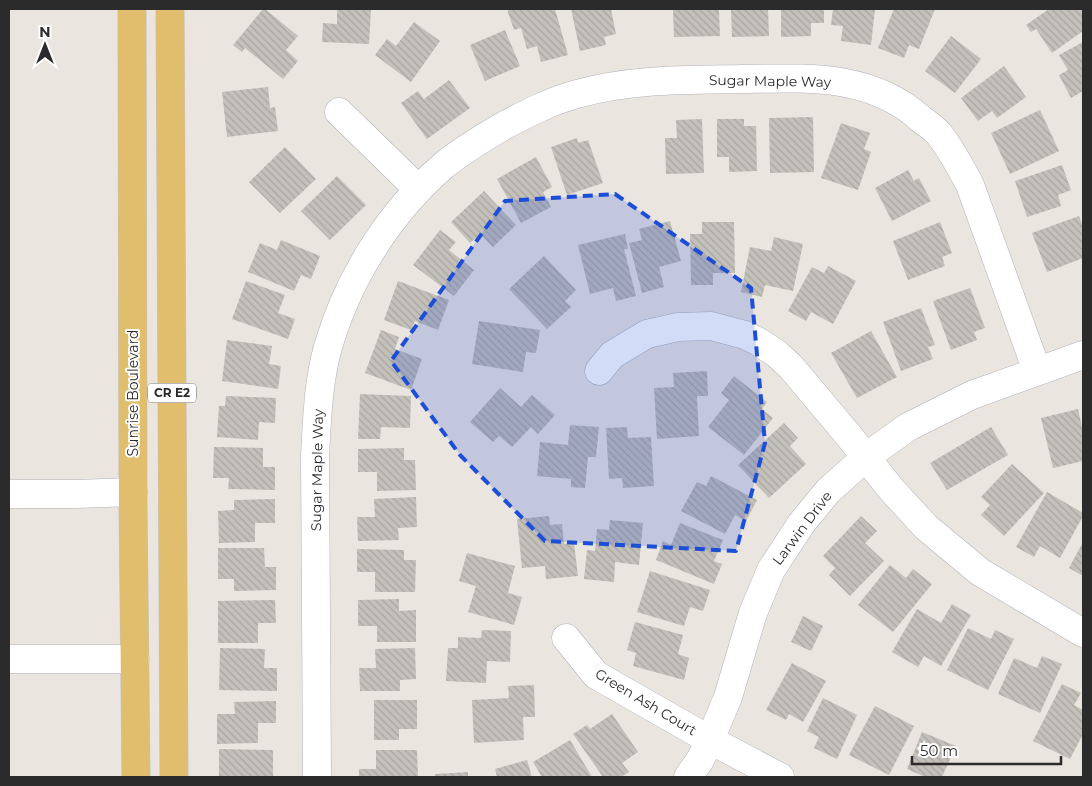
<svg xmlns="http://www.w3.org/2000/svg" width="1092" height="786" font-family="Montserrat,sans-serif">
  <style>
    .building { fill: url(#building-back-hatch) }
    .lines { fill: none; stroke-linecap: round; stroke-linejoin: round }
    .minor-casing { stroke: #afb2ba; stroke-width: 29 }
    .major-casing { stroke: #c4c4c4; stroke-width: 29 }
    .minor { stroke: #fff; stroke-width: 28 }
    .major { stroke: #e1bd6e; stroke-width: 28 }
    .marked { fill: #1d4ed8; fill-opacity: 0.2; stroke: #1d4ed8; stroke-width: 4; stroke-dasharray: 10 6; stroke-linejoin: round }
    .labels { text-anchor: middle; stroke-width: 4; stroke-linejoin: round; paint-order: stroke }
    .shield { fill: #fff; stroke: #6b6b6b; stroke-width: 1 }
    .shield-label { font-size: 12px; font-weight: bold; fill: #2b2b2b }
    .street-label { font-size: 14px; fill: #2b2b2b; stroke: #fff }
  </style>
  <defs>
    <pattern id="building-back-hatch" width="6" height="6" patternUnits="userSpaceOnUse" patternTransform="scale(1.25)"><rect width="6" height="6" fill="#c4c0ba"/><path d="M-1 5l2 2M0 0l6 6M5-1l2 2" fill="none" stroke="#a9a5a0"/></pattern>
  </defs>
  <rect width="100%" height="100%" fill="#ebe5df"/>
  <path class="building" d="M263 9H265L298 36 286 50 298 61 283 79 245 48 242 52 233 45Z
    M337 9H371L369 44 322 42 323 23 337 24Z
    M507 9H555L568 55 541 62 537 46 527 49 521 28 514 30Z
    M571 9H611L616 34 604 37 606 45 580 51Z
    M673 9H719L720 36 674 37Z
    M731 9H768L769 36 732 37Z
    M781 9H824V23H811V36L781 37Z
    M833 9H875L871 45 841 41 843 26 831 25Z
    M894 9H935L919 49 909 45 904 58 878 48Z
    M1049 9H1068L1069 10 1071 9H1083V31L1052 53 1036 29 1031 32 1026 25Z
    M414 22 440 41 411 82 375 55 387 39 396 46Z
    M505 30 520 66 485 81 470 45Z
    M951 36 981 59 955 93 925 71Z
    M1083 42V91L1071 98 1059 75 1068 70 1059 55Z
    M1004 66 1026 97 997 118 992 111 978 121 961 98Z
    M449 80 470 108 427 139 401 103 418 91 424 99Z
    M268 87 270 108 275 107 278 131 227 137 222 92Z
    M1040 110 1059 151 1010 174 991 133Z
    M813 117 814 172 770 173 769 118Z
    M702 119 704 173 666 174 665 138H677L676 120Z
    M717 119H744V126H756L757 171 729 172V157H717Z
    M841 123 870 133 864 149 871 152 858 190 821 178Z
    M577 138 578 143 588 140 603 183 567 195 551 147Z
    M285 147 316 179 280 213 249 182Z
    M536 157 552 187 543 192 551 207 521 223 497 179Z
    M1062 165 1071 190 1058 195 1061 206 1027 217 1015 181Z
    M908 170 914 181 919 178 931 201 892 221 875 188Z
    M337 176 366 205 330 240 301 211Z
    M484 191 516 225 493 247 480 234 470 243 451 222Z
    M1079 216 1083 227V258L1047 272 1032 233Z
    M670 221 681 261 659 267 664 287 642 293 629 243 642 240 639 229Z
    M702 222H734L735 273H713V285H691L690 234H702Z
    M940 222 952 253 942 257 945 266 908 280 893 241Z
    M440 230 456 242 449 250 474 270 454 296 413 265Z
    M625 234 628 249H624L636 296 616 301 613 288 590 294 578 245Z
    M774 237 803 244 793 291 765 285 762 297 741 292 750 247 771 251Z
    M281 240 320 256 311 279 301 275 294 291 248 272 260 243 277 250Z
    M544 256 576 290 565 301 571 307 547 329 509 289Z
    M828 266 856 281 833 324 811 312 806 321 788 311 812 267 824 273Z
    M246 281 285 295 278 313 295 319 288 339 232 319Z
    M398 281 449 300 438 330 415 321 411 330 384 320Z
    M970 288 985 328 974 332 977 340 951 350 933 301Z
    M921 308 935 345 928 347 933 359 901 371 883 322Z
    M479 321 540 330 536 353 526 352 523 372 472 364Z
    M381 330 399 337 395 349 422 359 411 390 365 373Z
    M871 331 897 377 857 398 831 353Z
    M227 340 272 346 269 364 281 366 278 389 222 381Z
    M707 371 708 396H697L699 436 657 439 654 388 674 387 673 373Z
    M734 376 767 402 762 409 773 418 744 455 708 427 729 400 721 393Z
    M500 388 521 407 532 395 555 415 538 434 531 427 512 447 499 436 493 442 470 422Z
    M360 394 411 396 410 428 381 427 380 439H358Z
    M226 396 276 398 275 423 259 422 258 440 217 437 219 406H225Z
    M1078 409 1083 432V461L1053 468 1041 418Z
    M784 423 798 438 790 446 806 464 769 498 738 465Z
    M570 425 599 427 596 457H588L585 488 571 487V479L537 476 540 442 568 445Z
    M627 427 628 438 651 437 654 486 623 488 622 478 609 479 606 428Z
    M991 427 1008 455 947 490 930 463Z
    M214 447 263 448V467H275V490L228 489 229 478H213Z
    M404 448V460H415L416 490 377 491V472H358V449Z
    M1012 464 1044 493 1004 536 981 515 990 505 981 497Z
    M711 476 757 500 746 521 735 515 725 534 681 511 697 482 706 486Z
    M1047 492 1083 513V516L1060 558 1040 546 1034 557 1016 547Z
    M416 497 417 527 398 528 399 540 358 541 357 517H375L374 499Z
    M275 499V523H255V542L219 543 218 511 234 510V500Z
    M549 516 550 525 562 524 564 544 574 543 578 576 546 579 545 566 522 568 517 519Z
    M861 516 877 531 865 543 884 561 850 596 829 575 835 568 823 556Z
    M610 520 643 523 639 565 615 562 614 582 584 579 587 550 595 551 597 529 609 530Z
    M680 523 723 540 714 561 722 564 714 584 656 560 663 541 671 545Z
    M1083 542V576L1069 568Z
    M218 548H264L265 567H276V590L234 591V579H218Z
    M357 549 404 550V560H416L415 592H375V572H357Z
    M467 553 515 566 508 593 522 597 514 625 468 612 476 586 459 581Z
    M890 565 906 578 913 569 932 584 893 632 858 605Z
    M650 571 710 590 703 611 690 607 684 626 637 612Z
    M399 599V611L416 610V642H377V626H358V600Z
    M275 600 276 623H258V643H218V601Z
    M952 604 971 615 941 666 924 656 918 667 892 652 917 609 941 623Z
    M803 616 823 626 811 651 791 642Z
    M635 622 683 635 678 654 689 658 684 680 633 666 636 653 627 650Z
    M968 628 991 639 995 630 1014 639 988 690 947 670Z
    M482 630 511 631 510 662 487 661 486 683 446 681 448 648H458V637L481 638Z
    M220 648 265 649 264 668H277V691L219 690Z
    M415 648 416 679 400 680V691H360L359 668H376L375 649Z
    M1042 656 1062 664 1040 713 998 694 1014 658 1037 668Z
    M792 663 826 681 803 722 789 714 786 720 766 710Z
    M1062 684 1081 693 1074 705 1083 710V734L1070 759 1033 741Z
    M534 685 535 717H523L524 740 474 743 472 700 509 698 508 686Z
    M823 698 857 715 837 759 814 748 819 737 807 731Z
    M374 700H417V729H399V740H374Z
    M276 701V723H258V743L217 744V714H235L234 702Z
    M875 706 914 726 889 775 849 755Z
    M612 714 638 752 622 763 629 772 621 777H603L573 734 587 725 590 729Z
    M922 732 956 746 942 777H925L907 769Z
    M570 740 592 777H542L533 762Z
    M219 749 273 750V777H219Z
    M376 750H417L418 777H359V769H376Z
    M527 760 532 777H497L495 769Z
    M468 772V777H435V774Z"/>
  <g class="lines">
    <defs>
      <path id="minor" d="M339 112 418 189
        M599 371 612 355 647 334 678 327 711 326 745 335 759 342 777 354 791 367 849 436 891 489 926 527 980 572 1083 633
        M9 494H75L133 492
        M566 638 596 675 710 740 780 777
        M9 659H135
        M317 777 315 456C317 420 318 382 328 347 348 278 389 213 443 166 462 150 483 138 505 125 528 113 551 101 577 94 630 79 686 80 742 79 806 78 870 73 921 119 927 124 934 128 939 134 951 149 961 168 970 185L1037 371
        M688 777 700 760 710 740 728 697 753 613 771 570 801 524 828 491 866 457 908 427 972 395 1083 355"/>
      <path id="major" d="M132 9 133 503 136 777
        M170 9 174 777"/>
    </defs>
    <use href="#minor" class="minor-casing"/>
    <use href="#major" class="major-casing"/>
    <use href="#minor" class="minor"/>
    <use href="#major" class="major"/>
  </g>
  <path class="marked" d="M615 194 751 288 765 443 736 551 545 541 460 455 391 361 505 201Z"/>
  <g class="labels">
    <rect class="shield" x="148" y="383.5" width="48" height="19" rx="4"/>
    <g class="shield-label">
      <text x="172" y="397">CR E2</text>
    </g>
    <g class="street-label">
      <text transform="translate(770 81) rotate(1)" y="5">Sugar Maple Way</text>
      <text transform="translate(133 393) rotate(-90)" y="5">Sunrise Boulevard</text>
      <text transform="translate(317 470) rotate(-89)" y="5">Sugar Maple Way</text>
      <text transform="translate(802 528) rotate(-53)" y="5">Larwin Drive</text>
      <text transform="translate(646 702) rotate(31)" y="5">Green Ash Court</text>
    </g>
  </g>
  <rect width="1092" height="786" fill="none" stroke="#2b2b2b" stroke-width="20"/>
  <g transform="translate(45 45)" stroke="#ffffff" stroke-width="4" paint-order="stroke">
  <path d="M0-4L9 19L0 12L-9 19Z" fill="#2b2b2b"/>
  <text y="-8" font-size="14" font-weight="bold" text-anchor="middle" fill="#2b2b2b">N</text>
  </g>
  <path d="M912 756v8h149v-8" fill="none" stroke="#2b2b2b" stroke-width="2.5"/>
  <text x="920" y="756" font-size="15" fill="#2b2b2b" stroke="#ffffff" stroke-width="4" paint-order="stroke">50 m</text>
</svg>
